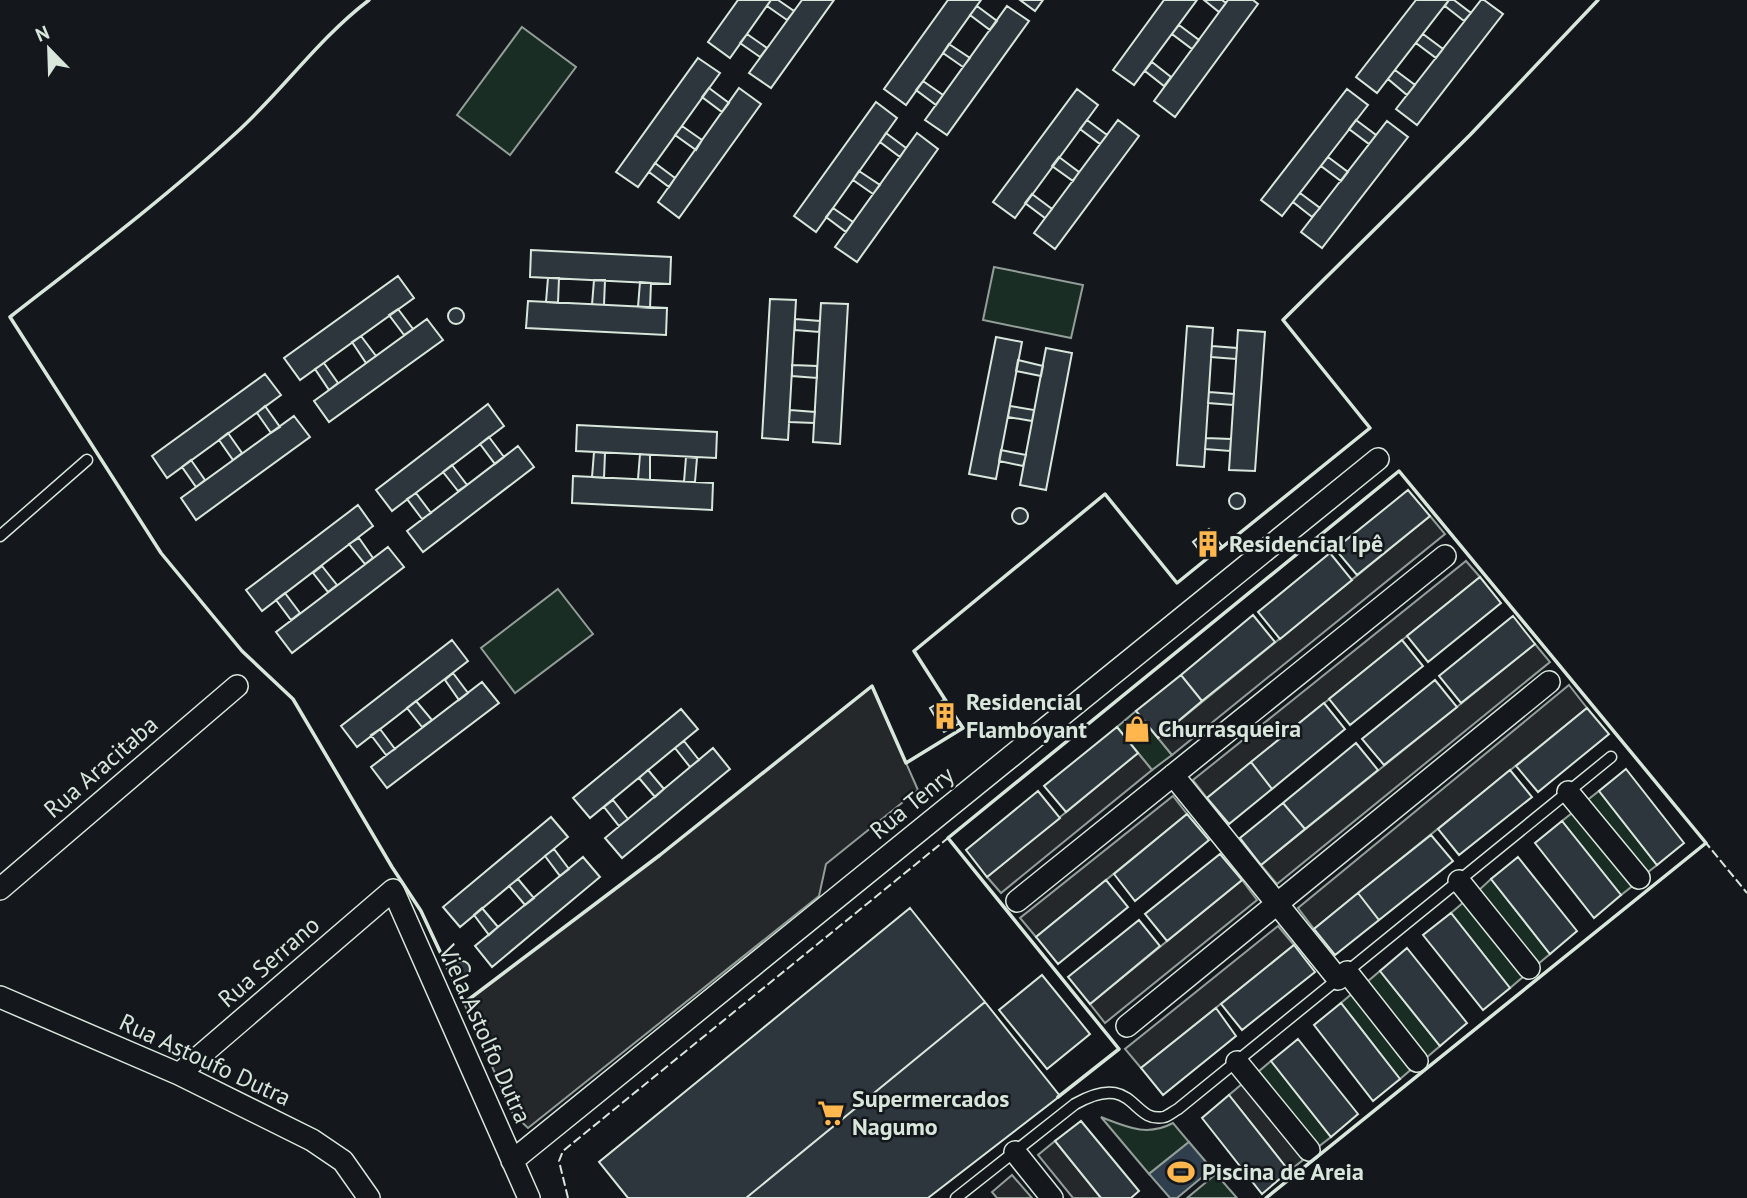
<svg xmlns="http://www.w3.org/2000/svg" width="1747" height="1198" font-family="'PT Sans',sans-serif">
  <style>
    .green { fill: #1a2d24; stroke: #939e99; stroke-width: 2 }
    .parking { fill: #24282b; stroke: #939e99; stroke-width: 2 }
    .water { fill: #2f3f4d; stroke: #939e99; stroke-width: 2 }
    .building { fill: #2c363c; stroke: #d8e6dc; stroke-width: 2 }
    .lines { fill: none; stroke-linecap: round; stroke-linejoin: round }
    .lane-casing { stroke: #d8e6dc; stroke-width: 13 }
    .street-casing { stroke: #d8e6dc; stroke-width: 24 }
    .lane { stroke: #14181c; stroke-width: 10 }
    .street { stroke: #14181c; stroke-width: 21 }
    .fence { stroke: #d8e6dc; stroke-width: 2; stroke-dasharray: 9 3.5; stroke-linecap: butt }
    .wall { stroke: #d8e6dc; stroke-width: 3.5 }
    .labels { text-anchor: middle; stroke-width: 5; stroke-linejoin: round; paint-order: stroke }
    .poi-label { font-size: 24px; font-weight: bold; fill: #d8e6dc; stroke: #14181c; text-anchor: start }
    .street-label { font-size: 24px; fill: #d8e6dc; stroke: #14181c }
  </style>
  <rect width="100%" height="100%" fill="#14181c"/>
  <path class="green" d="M522 27 576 67 510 155 457 115Z
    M994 267 1083 285 1071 338 983 320Z
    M558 589 593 634 515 693 481 648Z
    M1136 711 1172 755 1152 770 1117 727Z
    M1599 791 1657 865 1643 876 1585 802Z
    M1576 810 1635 884 1621 895 1562 821Z
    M1491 879 1550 954 1538 964 1478 891Z
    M1464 902 1524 976 1510 988 1451 913Z
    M1380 971 1440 1046 1426 1058 1367 982Z
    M1354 992 1414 1067 1400 1079 1341 1003Z
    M1271 1061 1331 1137 1318 1147 1258 1072Z
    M1101 1117C1127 1127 1147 1137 1173 1123L1189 1142 1149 1174Z
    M1216 1174 1237 1198H1187Z"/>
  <path class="parking" d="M1430 516 1445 534 1172 755 1158 738Z
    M1466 561 1480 577 1207 798 1193 780Z
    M1535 644 1550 662 1277 884 1261 865Z
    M1569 685 1587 708 1314 929 1298 908Z
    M872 686 918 790 826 864 819 896 528 1128 513 1114 464 1003 660 855Z
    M1138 753 1152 770 1001 893 987 877Z
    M1173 796 1187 814 1036 937 1020 918Z
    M1242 880 1257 900 1105 1023 1090 1004Z
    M1278 926 1294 945 1141 1068 1125 1049Z
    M1242 1084 1303 1160 1289 1171 1229 1095Z
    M1055 1141 1101 1198H1073L1038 1155Z
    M1012 1175 1032 1198H997L992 1192Z"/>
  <path class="water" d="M1189 1142 1212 1169 1177 1198H1170L1149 1174Z"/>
  <path class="building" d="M738 0H771L730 58 708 42Z
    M771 0H778L794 11 787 20 767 6Z
    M802 0H834L771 88 749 73Z
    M948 0H981L906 105 884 89Z
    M1020 0H1043L1035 11Z
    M1164 0H1197L1134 85 1113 70Z
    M1204 0H1222L1226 3 1219 12Z
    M1228 0H1253L1258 4 1175 117 1154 101Z
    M1416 0H1449L1377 93 1356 77Z
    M1449 0H1454L1471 13 1464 21 1445 6Z
    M1481 0H1484L1503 14 1417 125 1396 109Z
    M977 6 997 21 990 30 970 15Z
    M1007 6 1029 21 947 135 925 120Z
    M1179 25 1199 40 1192 49 1172 34Z
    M747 34 767 48 760 57 740 43Z
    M1423 34 1443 49 1436 58 1416 43Z
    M949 44 970 58 963 67 943 53Z
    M698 58 720 73 638 187 616 172Z
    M1152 62 1171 77 1164 86 1145 71Z
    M1395 70 1415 85 1407 95 1388 79Z
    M923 81 943 95 936 105 916 90Z
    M709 88 729 103 722 112 702 97Z
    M739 88 761 104 679 218 658 202Z
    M1077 89 1098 105 1015 218 993 202Z
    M1347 89 1368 105 1282 216 1261 200Z
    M876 102 897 118 816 232 794 216Z
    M1087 120 1107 135 1100 144 1080 129Z
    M1118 120 1139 136 1055 249 1034 233Z
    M1356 120 1376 135 1369 144 1349 129Z
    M1387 121 1408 137 1322 248 1301 232Z
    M682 126 702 140 696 150 675 135Z
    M886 133 906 148 900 157 880 142Z
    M917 133 938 149 857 262 835 247Z
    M1059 157 1079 172 1073 181 1052 166Z
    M1328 157 1348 172 1341 181 1321 166Z
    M655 163 675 178 669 187 649 172Z
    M859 171 880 185 873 194 853 180Z
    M1300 193 1320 208 1312 217 1293 202Z
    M1032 194 1052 209 1045 218 1025 203Z
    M833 208 853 222 846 232 826 217Z
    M531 250 671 257 670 284 530 277Z
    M398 276 414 298 300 380 284 358Z
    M548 278H559L558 303 546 302Z
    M594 280H605L604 305H592Z
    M640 282 651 283 650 308 638 307Z
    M770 299 796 300 788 440 762 438Z
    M528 301 667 308 666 335 526 328Z
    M821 303 848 304 840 444 813 442Z
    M448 316a8 8 0 1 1 16 0a8 8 0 1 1-16 0Z
    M398 309 413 329 404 335 389 315Z
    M427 319 443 340 329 422 314 401Z
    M795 319 820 321 819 332 795 330Z
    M1187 326 1213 328 1204 467 1177 465Z
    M1238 330 1265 332 1255 471 1229 470Z
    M361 336 376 356 366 363 352 342Z
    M996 337 1022 342 996 479 969 474Z
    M1212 346 1237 348 1236 359 1211 357Z
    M1046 348 1072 353 1046 490 1020 485Z
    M1018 360 1043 366 1041 376 1016 371Z
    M324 363 338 383 329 390 315 369Z
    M792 365 817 366V378L792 376Z
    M265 374 281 395 167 478 152 456Z
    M1209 392 1234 394 1233 405 1208 403Z
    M488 404 504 426 392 511 376 490Z
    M265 406 280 427 271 433 257 413Z
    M1010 406 1034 410 1032 421 1008 417Z
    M790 410 815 412 814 423 789 422Z
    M294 416 310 437 196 520 181 498Z
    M577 425 717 432 716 458 576 451Z
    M228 433 242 453 233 460 219 440Z
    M489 437 504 457 495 464 480 444Z
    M1206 438 1231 439 1230 451 1205 449Z
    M518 446 534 467 423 552 407 531Z
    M1001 450 1026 455 1023 466 999 461Z
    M594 452 605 453 604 478 592 477Z
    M640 454 650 455V480L638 479Z
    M686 457 697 458 695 482H684Z
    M191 460 205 480 196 487 182 467Z
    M452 465 467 485 458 491 443 472Z
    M573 476 713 483 712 510 572 503Z
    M1408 490 1430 516 1357 575 1335 549Z
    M1229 501a8 8 0 1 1 16 0a8 8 0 1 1-16 0Z
    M416 493 431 513 422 519 407 499Z
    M358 505 373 526 262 611 246 590Z
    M1012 516a8 8 0 1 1 16 0a8 8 0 1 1-16 0Z
    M1209 529 1222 546 1206 559 1193 542Z
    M359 538 373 558 365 564 349 544Z
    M388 547 404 567 292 653 276 632Z
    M1330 553 1352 580 1280 639 1258 612Z
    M322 566 337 585 328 592 313 573Z
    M1480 577 1501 603 1428 662 1407 636Z
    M285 593 300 613 291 620 276 600Z
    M1253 615 1275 642 1202 701 1181 675Z
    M1513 616 1535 644 1461 703 1439 676Z
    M452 640 468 661 357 747 341 726Z
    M1402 640 1423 666 1350 725 1329 699Z
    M453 673 468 693 459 700 445 680Z
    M1181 675 1202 701 1158 738 1136 711Z
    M1435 680 1457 707 1384 765 1362 739Z
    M482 682 499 703 387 788 371 767Z
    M945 699 960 723 944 732 930 708Z
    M416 701 432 720 422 727 407 708Z
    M1324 703 1345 729 1272 789 1251 762Z
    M1587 708 1609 734 1538 792 1516 766Z
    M681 709 698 729 590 818 573 798Z
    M1136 717 1148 732 1138 741 1125 726Z
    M1117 727 1138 753 1066 812 1044 786Z
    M380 729 395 749 386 755 371 735Z
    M684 741 699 760 690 767 675 748Z
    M1356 743 1378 770 1305 829 1283 803Z
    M713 748 730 769 622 858 605 838Z
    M1251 762 1272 789 1229 824 1207 798Z
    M1626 769 1684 843 1657 865 1599 791Z
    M648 770 664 789 655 797 639 778Z
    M1510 770 1532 797 1459 855 1438 829Z
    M1038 791 1060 818 987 877 966 850Z
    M613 800 628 819 619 826 604 807Z
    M1283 803 1305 829 1261 865 1240 838Z
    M1187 814 1209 840 1135 901 1114 874Z
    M551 817 568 837 460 927 443 907Z
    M1562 821 1621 895 1594 918 1535 843Z
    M1431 835 1453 861 1379 920 1358 893Z
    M554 849 569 869 560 876 545 856Z
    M1220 854 1242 880 1167 941 1145 914Z
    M583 857 600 877 492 967 475 946Z
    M1518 857 1577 931 1550 954 1491 879Z
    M518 879 534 898 525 905 509 886Z
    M1106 880 1128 907 1058 964 1036 937Z
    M1358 893 1379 920 1335 955 1314 929Z
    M482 908 498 927 489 935 474 915Z
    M910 908 985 1002 746 1198H628L599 1162Z
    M1451 913 1510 988 1483 1010 1423 935Z
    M1139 920 1160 946 1090 1004 1068 977Z
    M1294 945 1315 972 1242 1030 1221 1004Z
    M1407 948 1467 1023 1440 1046 1380 971Z
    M454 969a8 8 0 1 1 16 0a8 8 0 1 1-16 0Z
    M1042 975 1090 1034 1047 1069 999 1010Z
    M985 1002 1060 1096 928 1198H746Z
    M1341 1003 1400 1079 1373 1101 1314 1025Z
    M1216 1008 1236 1036 1163 1095 1141 1068Z
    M1298 1039 1358 1114 1331 1137 1271 1061Z
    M1229 1095 1289 1171 1262 1194 1202 1118Z
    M1081 1121 1139 1191 1131 1198H1101L1055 1141Z"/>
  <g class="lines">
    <defs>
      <path id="lane" d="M0 536 87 460
        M956 1198 1075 1104C1135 1070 1131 1124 1164 1117 1168 1116 1174 1111 1178 1109L1611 757"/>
      <path id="street" d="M1173 775 1338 979
        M1568 792 1639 878
        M1459 881 1529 968
        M0 889 237 686
        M1017 901 1445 556
        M1347 972 1417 1061
        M0 997 179 1074 312 1140 343 1161 369 1198
        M1127 1026 1549 682
        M1237 1062 1309 1150
        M179 1074 393 890 529 1198
        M1015 1152 1052 1198
        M512 1161 1378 459"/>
    </defs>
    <use href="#lane" class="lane-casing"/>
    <use href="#street" class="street-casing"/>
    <use href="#lane" class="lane"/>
    <use href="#street" class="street"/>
    <path class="fence" d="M568 1198 559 1161 563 1151 948 838 1119 1049 1057 1098
      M1266 1198 1706 843 1747 893"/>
    <path class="wall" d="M369 0C319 38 283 90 237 132 165 198 87 257 10 317L161 553 242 651 293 699 392 867 421 911 464 1003 660 855 872 686 906 763 963 728 959 722
      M1220 549 1370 428 1283 320 1470 135 1598 0
      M946 701 914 651 1105 494 1177 583 1209 557
      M1058 1097 1119 1049 948 838 1399 471 1706 843 1266 1198"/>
  </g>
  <defs>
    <symbol id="building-bare" viewBox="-9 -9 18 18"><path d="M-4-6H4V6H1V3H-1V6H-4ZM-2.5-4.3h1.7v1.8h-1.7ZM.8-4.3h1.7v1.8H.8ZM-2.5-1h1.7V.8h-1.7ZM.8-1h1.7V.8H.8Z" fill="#ffb74d" stroke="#14181c" stroke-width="2.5" paint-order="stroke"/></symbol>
    <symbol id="shop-bare" viewBox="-9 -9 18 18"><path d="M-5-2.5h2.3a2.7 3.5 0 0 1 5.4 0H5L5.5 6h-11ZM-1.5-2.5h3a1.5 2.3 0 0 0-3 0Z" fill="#ffb74d" stroke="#14181c" stroke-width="2.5" paint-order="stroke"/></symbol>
    <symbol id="supermarket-bare" viewBox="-9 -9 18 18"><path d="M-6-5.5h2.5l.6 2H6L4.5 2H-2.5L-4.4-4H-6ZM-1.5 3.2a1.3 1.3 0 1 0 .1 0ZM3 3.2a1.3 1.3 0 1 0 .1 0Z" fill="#ffb74d" stroke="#14181c" stroke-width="2.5" paint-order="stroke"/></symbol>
    <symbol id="stadium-bare" viewBox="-9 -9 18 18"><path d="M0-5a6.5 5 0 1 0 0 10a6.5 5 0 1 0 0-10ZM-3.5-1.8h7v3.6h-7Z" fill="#ffb74d" stroke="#14181c" stroke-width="2.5" paint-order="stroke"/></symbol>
  </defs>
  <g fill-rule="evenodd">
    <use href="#building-bare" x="1189" y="525" width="38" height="38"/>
    <use href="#building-bare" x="926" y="697" width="38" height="38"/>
    <use href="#shop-bare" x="1118" y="710" width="38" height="38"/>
    <use href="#supermarket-bare" x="812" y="1094" width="38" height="38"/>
    <use href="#stadium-bare" x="1162" y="1153" width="38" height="38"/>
  </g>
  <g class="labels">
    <g class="poi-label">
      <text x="1229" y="552">Residencial Ipê</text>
      <text x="966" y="710">Residencial<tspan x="966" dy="28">Flamboyant</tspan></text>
      <text x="1158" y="737">Churrasqueira</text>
      <text x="852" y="1107">Supermercados<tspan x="852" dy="28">Nagumo</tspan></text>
      <text x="1202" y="1180">Piscina de Areia</text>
    </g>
    <g class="street-label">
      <text transform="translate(101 767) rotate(-41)" y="8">Rua Aracitaba</text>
      <text transform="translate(912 803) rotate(-39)" y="8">Rua Tenry</text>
      <text transform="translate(269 962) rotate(-41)" y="8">Rua Serrano</text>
      <text transform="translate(485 1034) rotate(66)" y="8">Viela Astolfo Dutra</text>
      <text transform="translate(205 1060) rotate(25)" y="8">Rua Astoufo Dutra</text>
    </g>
  </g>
  <g transform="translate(49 49) rotate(337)" stroke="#14181c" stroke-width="5" paint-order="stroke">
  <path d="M0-5L12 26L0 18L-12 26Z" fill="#d8e6dc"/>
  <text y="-10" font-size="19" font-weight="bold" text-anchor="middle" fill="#d8e6dc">N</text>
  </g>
</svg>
